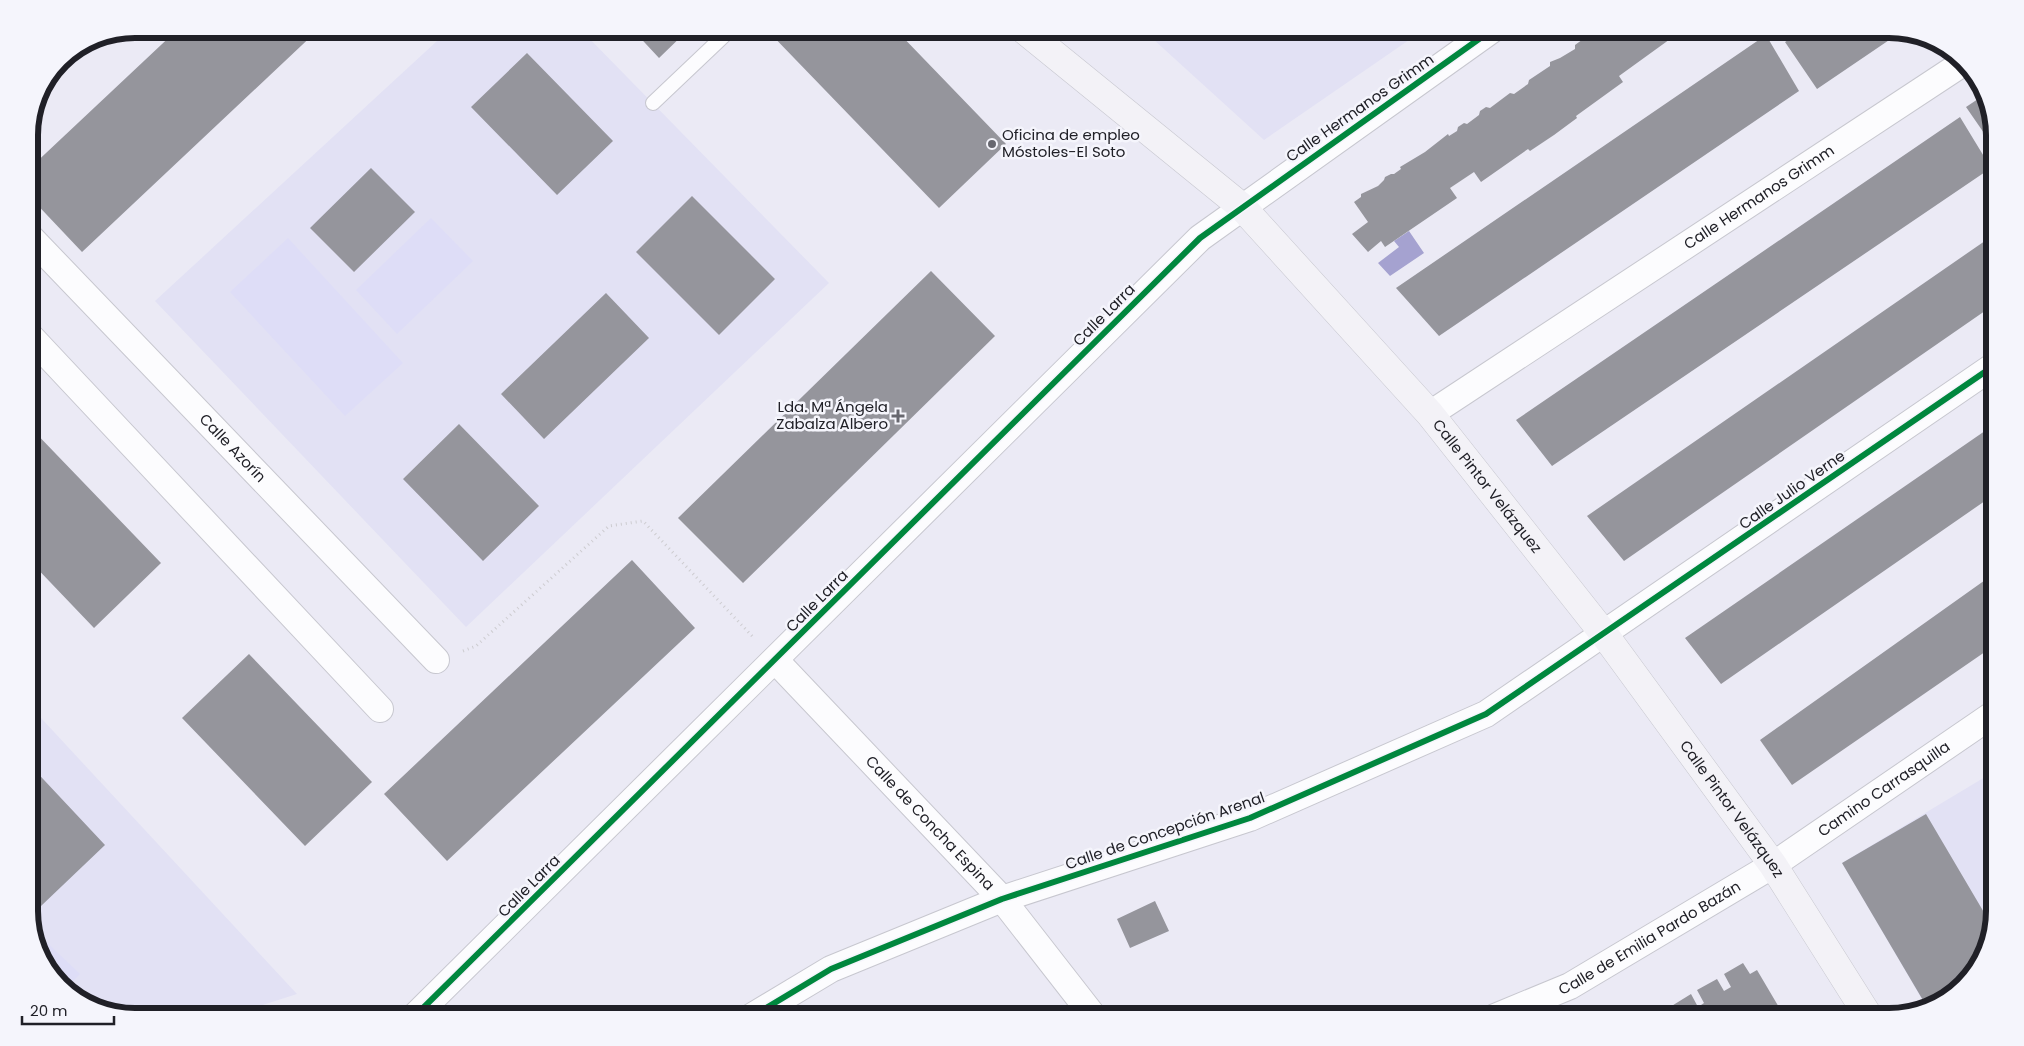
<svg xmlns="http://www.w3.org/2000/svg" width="2024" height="1046" font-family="Poppins,sans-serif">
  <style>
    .built { fill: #e2e1f4 }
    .pitch { fill: #deddf7 }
    .water { fill: #a5a2d0 }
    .building { fill: #95959c }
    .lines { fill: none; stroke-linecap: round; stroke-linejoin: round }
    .lane-casing { stroke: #c7c7cf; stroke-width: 16 }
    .street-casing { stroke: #c7c7cf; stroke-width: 28 }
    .secondary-casing { stroke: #c7c7cf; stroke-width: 29 }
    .path { stroke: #cdccd0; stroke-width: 3; stroke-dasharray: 1 4; stroke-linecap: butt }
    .lane { stroke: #fcfcfe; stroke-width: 14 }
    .street { stroke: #fcfcfe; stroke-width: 26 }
    .secondary { stroke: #f3f2f7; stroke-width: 28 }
    .cycleway-casing { stroke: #f5f5fc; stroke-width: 9 }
    .cycleway { stroke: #00873e; stroke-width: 6 }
    .poi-dot { fill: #67676f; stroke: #f5f5fc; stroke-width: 2 }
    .labels { text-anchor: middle; stroke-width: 5; stroke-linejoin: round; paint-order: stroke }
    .street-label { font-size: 15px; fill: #202027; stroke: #f5f5fc }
    .poi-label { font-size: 15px; fill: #202027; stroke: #f5f5fc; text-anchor: start }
    .rim { fill: none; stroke: #202027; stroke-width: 6 }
  </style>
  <rect width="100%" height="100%" fill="#ebeaf5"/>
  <path class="built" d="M450 29H580L829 283 466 627 155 301Z
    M1142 29H1425L1264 140Z
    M29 705 297 994 225 1017H135L88 1006 46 970 29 919Z
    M1995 771V911L1984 958 1948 1000 1926 1006 1842 863Z"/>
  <path class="pitch" d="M431 218 473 261 397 334 356 290Z
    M288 238 403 363 345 416 230 292Z
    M36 932 80 974 66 988 46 970 34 934Z"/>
  <path class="water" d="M1409 231 1424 253 1390 276 1378 263 1399 247 1394 241Z"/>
  <path class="building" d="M178 29H319L82 252 29 196V169Z
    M632 29H689L659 58Z
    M766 29H895L1006 144 939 208Z
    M1606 29H1684L1619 76 1623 82 1576 116 1577 118 1554 135 1530 151 1528 149 1481 182 1474 172 1450 188 1457 198 1385 247 1381 241 1368 252 1352 234 1368 222 1354 202 1361 197V194L1378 186 1384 180 1385 177 1391 174H1394L1401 169 1400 167 1425 152 1448 134 1449 136 1457 131 1458 127 1464 123 1467 124 1479 115 1480 111 1486 107 1490 108 1510 93 1514 94 1528 84 1529 80 1550 66V62L1560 58 1575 49V45L1590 34 1593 38Z
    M1805 29H1889L1901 32 1817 89 1785 42Z
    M1766 35 1799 91 1439 336 1396 288Z
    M527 53 613 141 557 195 471 107Z
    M1984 95 1995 128V149L1966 107Z
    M1960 117 1991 168 1552 466 1516 420Z
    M371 168 415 212 354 272 310 228Z
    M692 196 775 279 719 335 636 252Z
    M1995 234V304L1624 561 1587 516Z
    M931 271 995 336 743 583 678 518Z
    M606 293 649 338 544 439 501 394Z
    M459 424 539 506 483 561 403 479Z
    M1995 424V494L1721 684 1685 638Z
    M29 426 161 563 94 628 29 560Z
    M632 560 695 628 447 861 384 794Z
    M1995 573V645L1792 785 1760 740Z
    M249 654 372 782 305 846 182 718Z
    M29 764 105 845 41 906 29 895Z
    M1926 814 1992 926 1984 958 1971 974 1924 1002 1842 863Z
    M1155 901 1169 931 1130 948 1117 919Z
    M1743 963 1750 974 1757 970 1780 1009 1766 1017H1676L1670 1007 1691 994 1698 1007 1704 1003 1697 990 1717 979 1724 991 1731 987 1724 974Z"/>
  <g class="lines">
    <defs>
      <path id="lane" d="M653 103 731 29"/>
      <g id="street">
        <path id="s1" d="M29 236 436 660"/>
        <path d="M29 335 380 709"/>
        <path id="s2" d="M1430 414 1963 63"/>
        <path id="s3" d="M775 660 1002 899 1094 1017"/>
        <path d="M414 1017 1200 238 1493 29"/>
        <path d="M751 1017 831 969 1002 899 1250 818 1486 714 1995 365"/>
        <path id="s4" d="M1495 1017 1570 986 1773 865 1995 713"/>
      </g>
      <g id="secondary">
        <path id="s5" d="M1023 29 1242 207 1430 414 1604 634 1773 865 1869 1017"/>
      </g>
    </defs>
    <use href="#lane" class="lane-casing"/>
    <use href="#street" class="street-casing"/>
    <use href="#secondary" class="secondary-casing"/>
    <path class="path" d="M463 651 476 646 609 526 643 521 754 638"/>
    <use href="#lane" class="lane"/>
    <use href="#street" class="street"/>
    <use href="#secondary" class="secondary"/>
    <defs>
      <path id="cycleway" d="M414 1017 1200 238 1493 29
        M751 1017 831 969 1002 899 1250 818 1486 714 1995 365"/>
    </defs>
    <use href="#cycleway" class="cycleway-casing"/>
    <use href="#cycleway" class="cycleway"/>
  </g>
  <g class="poi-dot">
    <circle cx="992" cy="144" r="5"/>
    <path d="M895.5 408.5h5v5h5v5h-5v5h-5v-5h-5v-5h5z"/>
  </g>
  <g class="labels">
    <g class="street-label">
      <text transform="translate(1360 108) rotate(-35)" y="5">Calle Hermanos Grimm</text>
      <text dy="5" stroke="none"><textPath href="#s2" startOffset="394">Calle Hermanos Grimm</textPath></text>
      <text transform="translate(1104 315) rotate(-45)" y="5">Calle Larra</text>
      <text dy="5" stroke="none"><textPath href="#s1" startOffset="294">Calle Azorín</textPath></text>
      <text dy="5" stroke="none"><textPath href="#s5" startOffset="654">Calle Pintor Velázquez</textPath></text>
      <text transform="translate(1792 490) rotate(-35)" y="5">Calle Julio Verne</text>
      <text transform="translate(817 601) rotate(-45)" y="5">Calle Larra</text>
      <text dy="5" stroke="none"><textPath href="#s4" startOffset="452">Camino Carrasquilla</textPath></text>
      <text dy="5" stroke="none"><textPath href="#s5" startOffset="1059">Calle Pintor Velázquez</textPath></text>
      <text dy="5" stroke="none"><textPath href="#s3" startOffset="225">Calle de Concha Espina</textPath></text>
      <text transform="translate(1165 831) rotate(-19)" y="5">Calle de Concepción Arenal</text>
      <text transform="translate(529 886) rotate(-45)" y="5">Calle Larra</text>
      <text dy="5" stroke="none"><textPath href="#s4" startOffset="174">Calle de Emilia Pardo Bazán</textPath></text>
    </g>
    <g class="poi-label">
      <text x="1002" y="140">Oficina de empleo<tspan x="1002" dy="17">Móstoles-El Soto</tspan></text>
      <text x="888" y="412" text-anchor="end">Lda. Mª Ángela<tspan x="888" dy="17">Zabalza Albero</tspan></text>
    </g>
  </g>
  <path d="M0 0H2024V1046H0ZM135 38H1889A97 97 0 0 1 1986 135V911A97 97 0 0 1 1889 1008H135A97 97 0 0 1 38 911V135A97 97 0 0 1 135 38Z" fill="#f5f5fc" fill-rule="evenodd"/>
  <path class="rim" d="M135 38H1889A97 97 0 0 1 1986 135V911A97 97 0 0 1 1889 1008H135A97 97 0 0 1 38 911V135A97 97 0 0 1 135 38Z"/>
  <path d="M22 1016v8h92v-8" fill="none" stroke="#202027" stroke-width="2.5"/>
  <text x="30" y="1016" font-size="15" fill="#202027" stroke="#f5f5fc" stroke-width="4" paint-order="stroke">20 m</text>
</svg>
